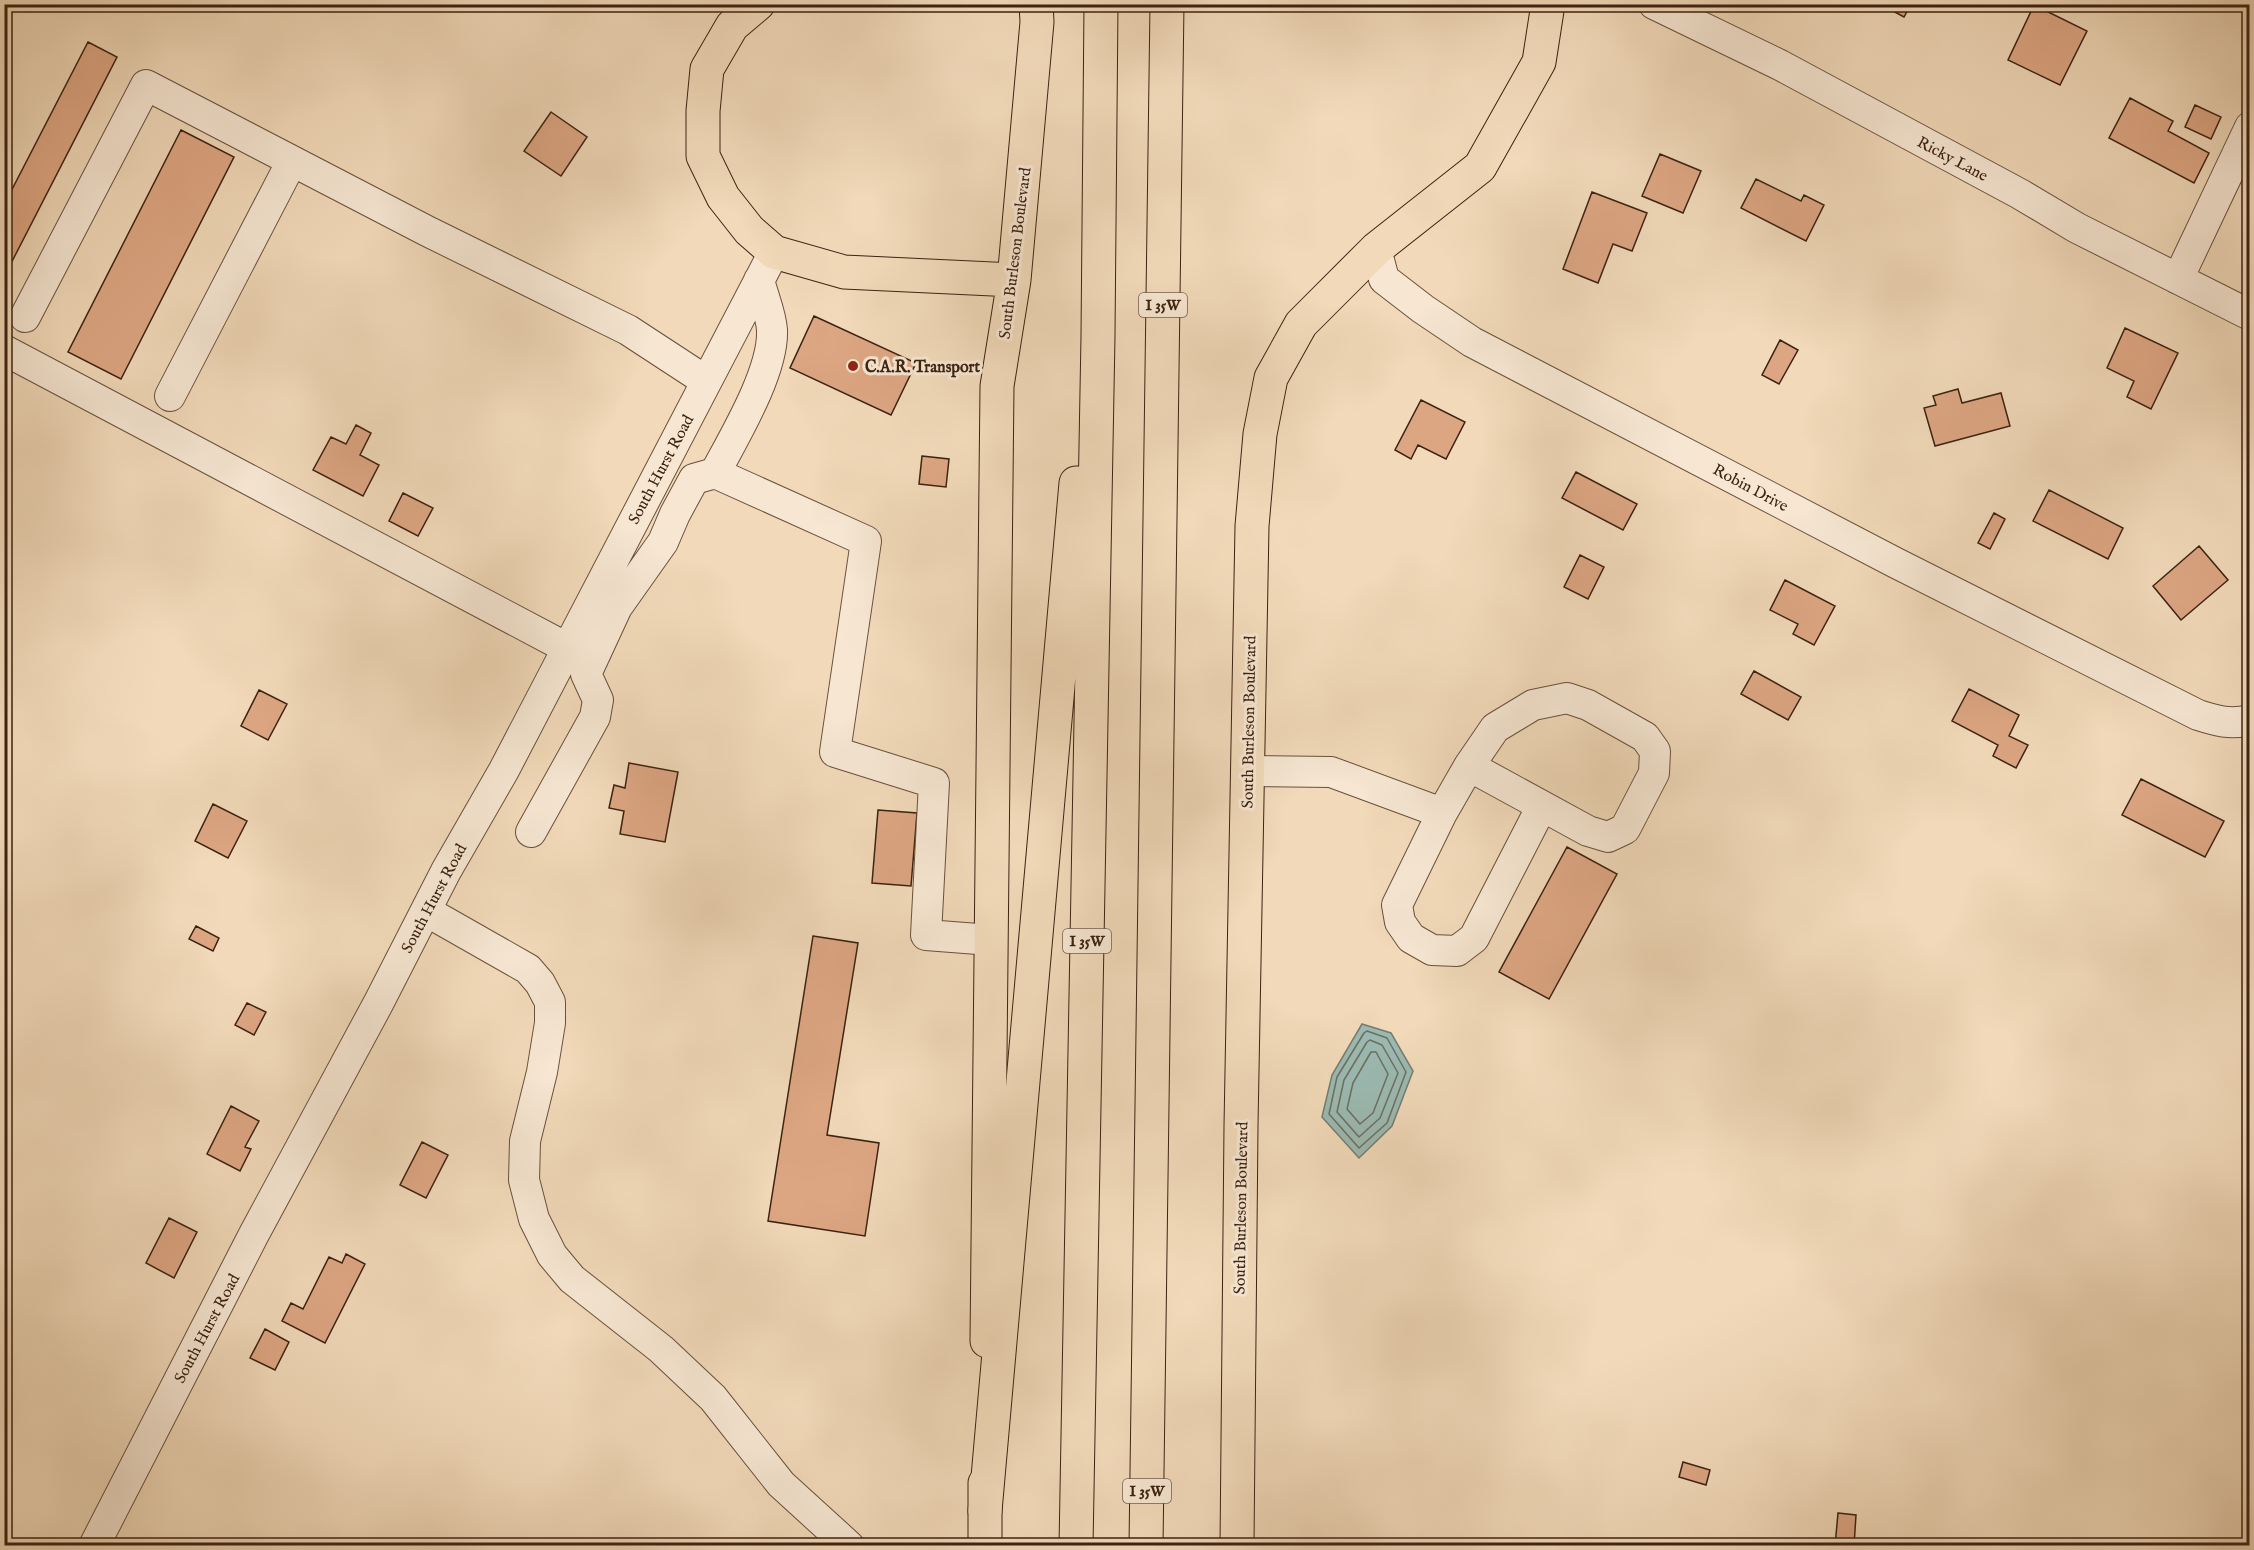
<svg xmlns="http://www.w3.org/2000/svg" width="2254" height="1550" font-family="'IM FELL English',serif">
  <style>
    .water { fill: #9bbab2; stroke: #757d72; stroke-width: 1.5 }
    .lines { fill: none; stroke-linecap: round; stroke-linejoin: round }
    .shore { stroke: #6c6e62; stroke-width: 1.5 }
    .building { fill: #dda683; stroke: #3c2212; stroke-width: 1.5 }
    .minor-casing { stroke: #69503c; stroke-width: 32 }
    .major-casing { stroke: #3c2212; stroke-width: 35 }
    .highway-casing { stroke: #3c2212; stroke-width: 35 }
    .minor { stroke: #f6e6d2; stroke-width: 30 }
    .major { stroke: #f1d9b9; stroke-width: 33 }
    .highway { stroke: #f1d9b9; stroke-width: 33 }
    .poi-dot { fill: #8f2418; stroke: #f6e6d2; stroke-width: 2 }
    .labels { text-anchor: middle; stroke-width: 6; stroke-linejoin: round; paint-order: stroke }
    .shield { fill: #f6e6d2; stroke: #745d4c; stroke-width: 1.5 }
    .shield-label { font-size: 15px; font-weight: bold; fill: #3c2212 }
    .street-label { font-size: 16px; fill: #3c2212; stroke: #f6e6d2 }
    .poi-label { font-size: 16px; font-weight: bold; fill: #3c2212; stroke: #f6e6d2; text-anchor: start }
  </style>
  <rect width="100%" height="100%" fill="#f1d9b9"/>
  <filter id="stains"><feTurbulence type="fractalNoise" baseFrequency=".00333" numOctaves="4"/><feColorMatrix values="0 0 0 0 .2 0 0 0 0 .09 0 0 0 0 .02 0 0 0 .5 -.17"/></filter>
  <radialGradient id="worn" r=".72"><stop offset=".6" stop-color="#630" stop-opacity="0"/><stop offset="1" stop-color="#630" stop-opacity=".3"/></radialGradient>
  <path class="water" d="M1362 1024 1391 1033 1413 1071 1392 1126 1359 1158 1322 1117 1332 1075Z"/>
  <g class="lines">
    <path class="shore" d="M1367 1031 1387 1038 1406 1072 1387 1123 1359 1148 1329 1114 1337 1077 1364 1033Z
      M1370 1040 1382 1045 1398 1073 1380 1118 1359 1137 1337 1112 1344 1080 1367 1042Z
      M1371 1052H1376L1388 1074 1373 1113 1360 1124 1347 1109 1353 1083Z"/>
  </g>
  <path class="building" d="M1880 4H1911L1904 17Z
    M2034 5 2087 31 2060 85 2008 60Z
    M88 42 117 57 4 277V205Z
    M2130 98 2173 121 2168 131 2209 153 2194 183 2109 138Z
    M2195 105 2221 117 2211 139 2185 127Z
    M551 112 587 137 561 176 524 151Z
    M181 130 234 157 121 379 68 352Z
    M1660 154 1701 171 1683 213 1642 196Z
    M1756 179 1801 201 1804 195 1824 205 1806 241 1741 208Z
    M1592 192 1647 213 1632 251 1613 244 1598 283 1563 269Z
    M814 316 916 363 891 415 790 368Z
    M2125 328 2178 353 2151 409 2127 397 2134 381 2107 368Z
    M1780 340 1798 350 1779 384 1762 375Z
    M1958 389 1962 403 2001 393 2010 426 1935 446 1924 408 1936 405 1933 396Z
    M1421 400 1465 422 1446 459 1418 445 1411 459 1395 450Z
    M356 425 371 433 360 455 379 465 363 496 313 470 331 437 346 444Z
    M2250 434V456L2243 436Z
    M922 456 949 459 946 487 919 484Z
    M1576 472 1637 504 1623 530 1562 498Z
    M2049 490 2123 528 2108 559 2033 521Z
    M403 493 433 508 418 536 389 521Z
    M1994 513 2005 519 1990 549 1978 543Z
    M2199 546 2228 580 2181 620 2153 586Z
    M1580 555 1604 567 1588 599 1564 587Z
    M1785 580 1835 606 1814 645 1793 634 1798 624 1770 610Z
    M1754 671 1801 697 1788 720 1741 694Z
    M1969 689 2019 715 2009 736 2028 745 2016 768 1993 756 1998 745 1952 721Z
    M259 690 287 704 268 740 241 726Z
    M629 763 678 772 665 842 620 834 624 811 609 808 614 785 625 788Z
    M2141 779 2224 821 2205 857 2122 815Z
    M213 804 247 821 228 858 195 841Z
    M878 810 917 813 911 886 872 883Z
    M1567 847 1617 874 1549 999 1499 972Z
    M196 926 219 938 213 951 189 939Z
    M813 936 858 943 827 1135 879 1143 865 1236 768 1221Z
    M247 1003 266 1012 254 1035 235 1025Z
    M231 1106 259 1121 245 1147 251 1149 240 1171 207 1154Z
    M422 1142 448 1155 426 1198 400 1185Z
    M169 1218 197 1232 174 1278 146 1263Z
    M346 1254 365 1264 325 1343 282 1321 291 1303 303 1309 329 1257 342 1263Z
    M265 1329 289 1342 275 1370 250 1358Z
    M1683 1462 1710 1470 1706 1485 1679 1477Z
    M1838 1513 1856 1515 1854 1546H1835Z"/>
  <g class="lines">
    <defs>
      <path id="minor" d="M1654 4 1780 65 2020 194 2077 228 2250 315
        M1376 249 1384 279 1423 309 1472 342 1896 563 2198 715C2217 721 2230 725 2250 720
        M2178 279 2250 127
        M25 317 146 85 427 231 628 330 706 381
        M4 350 567 648
        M170 396 292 161
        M715 473 866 541 835 752 934 783 926 935 991 940
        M1247 771 1331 772 1442 813 1469 766 1495 728 1533 705 1567 698 1588 705 1645 737 1655 751 1654 773 1625 829 1608 837 1588 831 1469 766
        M1442 813 1397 905 1400 922 1411 938 1432 950 1457 951 1474 938 1542 806
        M531 832 595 717 598 700 586 674 617 607 663 542 675 514 694 479 715 473C734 437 774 371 772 330 771 314 763 296 759 280
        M426 911 528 969 540 983 550 1002V1023L542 1072 525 1141 524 1180 534 1219 552 1255 572 1279 661 1349 713 1398 781 1484 849 1546
        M94 1546 253 1236 379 1002 446 871 504 770 774 252"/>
      <path id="major" d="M758 4 732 26 707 69 703 111V156L723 197 749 230 774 252 844 272 1014 280
        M987 1341 997 386 1014 280 1037 22 1036 4
        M985 1546V1483
        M1237 1546 1241 1126 1252 526 1260 434 1271 378 1301 324 1376 249 1480 167 1539 62 1548 4"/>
      <path id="highway" d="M985 1511 1076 483
        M1076 1546 1098 336 1101 4
        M1146 1546 1167 4"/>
    </defs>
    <use href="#minor" class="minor-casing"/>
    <use href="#major" class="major-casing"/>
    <use href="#highway" class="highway-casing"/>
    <use href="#minor" class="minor"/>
    <use href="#major" class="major"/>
    <use href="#highway" class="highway"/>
  </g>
  <circle class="poi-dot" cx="853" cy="366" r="6"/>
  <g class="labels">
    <g class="shield">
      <rect x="1139" y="293" width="48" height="24" rx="4.5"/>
      <rect x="1063" y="929" width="48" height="24" rx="4.5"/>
      <rect x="1123" y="1479" width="48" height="24" rx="4.5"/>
    </g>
    <g class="shield-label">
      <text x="1163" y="310">I 35W</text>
      <text x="1087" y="946">I 35W</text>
      <text x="1147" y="1496">I 35W</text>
    </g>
    <g class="street-label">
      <text transform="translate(1953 158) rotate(28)" y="6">Ricky Lane</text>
      <text transform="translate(1014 253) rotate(-83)" y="6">South Burleson Boulevard</text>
      <text transform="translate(660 469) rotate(-62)" y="6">South Hurst Road</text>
      <text transform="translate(1751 487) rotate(28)" y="6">Robin Drive</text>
      <text transform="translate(1248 722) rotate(-89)" y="6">South Burleson Boulevard</text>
      <text transform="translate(433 898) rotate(-62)" y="6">South Hurst Road</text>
      <text transform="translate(1240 1208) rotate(-89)" y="6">South Burleson Boulevard</text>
      <text transform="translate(206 1328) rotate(-62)" y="6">South Hurst Road</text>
    </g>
    <g class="poi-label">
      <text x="865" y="372">C.A.R. Transport</text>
    </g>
  </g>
  <rect width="2254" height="1550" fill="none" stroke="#f1d9b9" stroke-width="24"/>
  <rect x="6" y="6" width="2242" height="1538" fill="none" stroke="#3c2212" stroke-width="3"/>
  <rect x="12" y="12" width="2230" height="1526" fill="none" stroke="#3c2212" stroke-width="1.5"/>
  <rect width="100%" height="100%" filter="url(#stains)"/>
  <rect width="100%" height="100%" fill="url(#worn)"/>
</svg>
